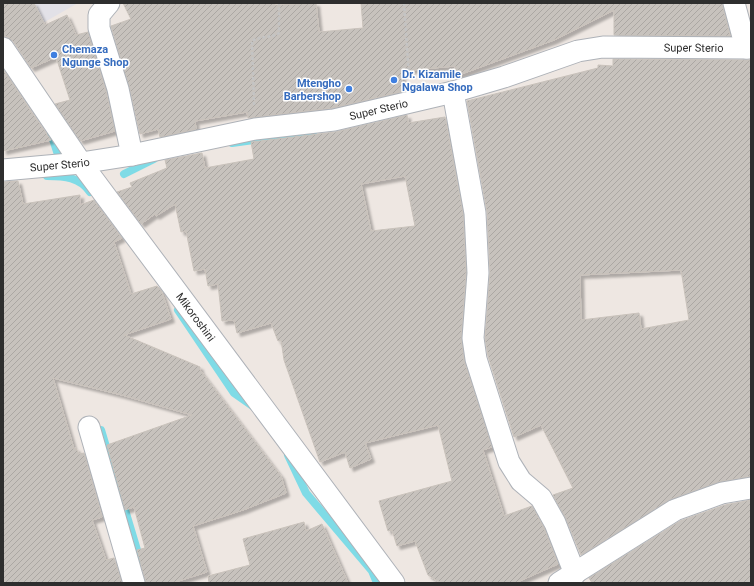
<svg xmlns="http://www.w3.org/2000/svg" width="754" height="586" font-family="Roboto,sans-serif">
  <style>
    .industrial { fill: #e2e1e7 }
    .lines { fill: none; stroke-linecap: round; stroke-linejoin: round }
    .stream { stroke: #7fdbe6; stroke-width: 8 }
    .building { fill: url(#building-hatch); stroke: #c9c2bb; fill-rule: evenodd; filter: url(#shadow) }
    .minor-casing { stroke: #aeb2b8; stroke-width: 23 }
    .path { stroke: #c4c4c4; stroke-width: 2.5; stroke-dasharray: 3 2; stroke-linecap: butt }
    .minor { stroke: #fff; stroke-width: 21 }
    .shop-dot { fill: #3f7fe0; stroke: #fff; stroke-width: 1.5 }
    .labels { text-anchor: middle; stroke-width: 3; stroke-linejoin: round; paint-order: stroke }
    .street-label { font-size: 11px; fill: #2e2e2e; stroke: #fff }
    .shop-label { font-size: 11px; font-weight: bold; fill: #366cbe; stroke: #fff; text-anchor: start }
  </style>
  <defs>
    <pattern id="building-hatch" width="6" height="6" patternUnits="userSpaceOnUse"><rect width="6" height="6" fill="#c7c2bd"/><path d="M-1 1l2-2M0 6l6-6M5 7l2-2" fill="none" stroke="#aba7a3"/></pattern>
    <filter id="shadow"><feDropShadow dx="3.5" dy="3.5" stdDeviation="1" flood-color="#0004"/></filter>
  </defs>
  <rect width="100%" height="100%" fill="#eee7e2"/>
  <path class="industrial" d="M14 3H78L27 32Z"/>
  <g class="lines">
    <path class="stream" d="M51 133 61 164
      M232 143 313 132
      M124 174 154 159
      M47 176C64 176 80 177 90 192
      M178 310 234 393 254 407
      M101 430 140 560
      M288 455 306 493 372 571 377 583"/>
  </g>
  <path class="building" d="M3 3H34L45 25 67 15 76 35 88 32 106 92 115 131 80 141 55 104 70 100 56 57 31 68 13 41 9 37 3 36Z
    M123 3H275V5L316 3 319 32 363 28 361 3H722L730 36 614 35V10L554 40 456 76 455 66 401 71 404 91 332 108 248 118 247 112 195 121 196 129 160 137 158 129 140 134 129 86 111 26 131 19Z
    M613 59 751 60V476L718 482 671 499 581 555 566 519 553 495 573 488 541 425 514 437 488 356 485 338 490 272 487 212 467 101 598 68V65L613 66ZM681 270 689 320 641 329 639 313 581 320 580 275Z
    M3 69 30 110 51 140 3 151Z
    M407 115 408 123 445 117 463 214 466 273 461 337 464 361 492 447 483 450 504 516 532 506 544 528 558 564 515 583H441L428 575 415 541 397 546 392 530 388 531 379 501 452 481 438 425 365 443 371 459 350 468 345 452 320 462 284 360 281 340 278 341 271 323 237 333 234 320 222 321 218 284 208 286 205 269 194 271 186 231 181 232 175 204 156 216 155 214 141 224 117 192 132 187 130 183 167 168 165 160 202 153 205 168 254 159 251 142 335 132ZM405 176 415 226 371 231 361 184Z
    M18 181 23 204 80 195V205L94 200 122 238 114 242 131 294 157 286 161 290 171 319 124 335 200 367V370L281 476 286 493 243 510 193 526 207 572 172 583H146L137 550 145 548 134 507 125 510 107 445 192 415 122 395 53 378 74 449 76 448 79 454 84 453 102 517 92 520 106 560 114 558 122 583H3V182Z
    M751 500V583H592L589 578 680 521 725 505Z
    M304 522 306 531 322 524 348 583H209L208 576 250 565 243 539Z"/>
  <g class="lines">
    <defs>
      <g id="minor">
        <path d="M109 3 99 15V28L118 89 132 155"/>
        <path d="M734 3 746 48"/>
        <path id="s1" d="M3 48 81 163 394 583"/>
        <path d="M453 92 475 213 478 273 473 338 476 359 509 462 521 481 541 498 555 523 575 574"/>
        <path id="s2" d="M3 170 81 163 132 155 255 129 334 120 453 92 504 77 578 51 603 47 751 48"/>
        <path d="M89 427 134 583"/>
        <path d="M559 583 675 510 722 493 751 488"/>
      </g>
    </defs>
    <use href="#minor" class="minor-casing"/>
    <path class="path" d="M404 3 409 77
      M254 105 252 41C260 36 272 38 279 33V3"/>
    <use href="#minor" class="minor"/>
  </g>
  <g class="shop-dot">
    <circle cx="54" cy="55" r="4"/>
    <circle cx="394" cy="80" r="4"/>
    <circle cx="349" cy="89" r="4"/>
  </g>
  <g class="labels">
    <g class="street-label">
      <text dy="4" stroke="none"><textPath href="#s2" startOffset="705">Super Sterio</textPath></text>
      <text dy="4" stroke="none"><textPath href="#s2" startOffset="381">Super Sterio</textPath></text>
      <text dy="4" stroke="none"><textPath href="#s2" startOffset="57">Super Sterio</textPath></text>
      <text dy="4" stroke="none"><textPath href="#s1" startOffset="331">Mikoroshini</textPath></text>
    </g>
    <g class="shop-label">
      <text x="62" y="53">Chemaza<tspan x="62" dy="13">Ngunge Shop</tspan></text>
      <text x="402" y="78">Dr. Kizamile<tspan x="402" dy="13">Ngalawa Shop</tspan></text>
      <text x="341" y="87" text-anchor="end">Mtengho<tspan x="341" dy="13">Barbershop</tspan></text>
    </g>
  </g>
  <rect width="754" height="586" fill="none" stroke="#2e2e2e" stroke-width="8"/>
</svg>
